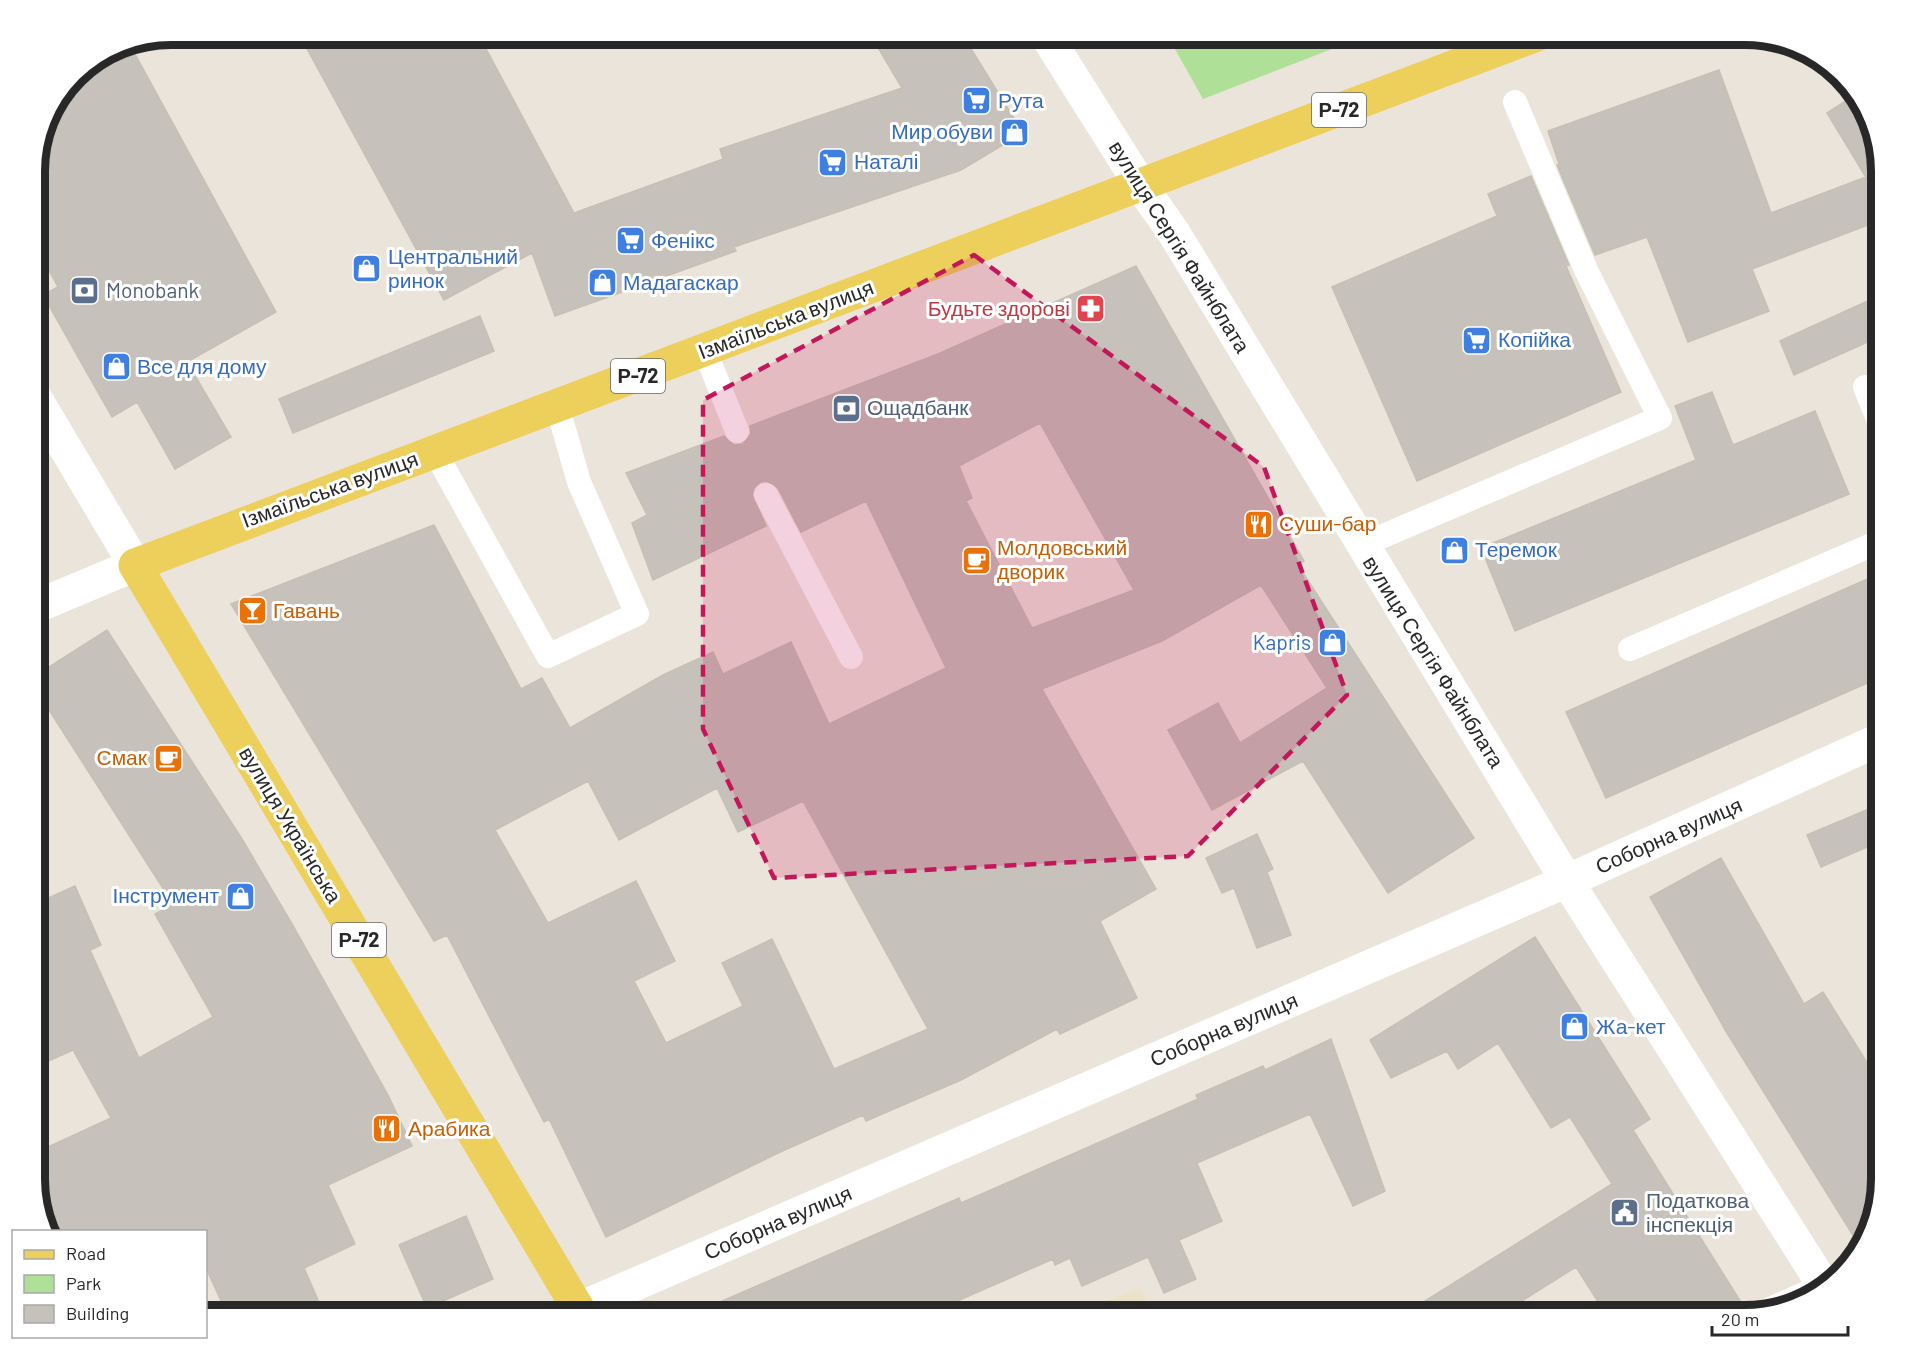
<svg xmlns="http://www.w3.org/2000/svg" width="1916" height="1350" font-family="Barlow,sans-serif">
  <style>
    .education { fill: #ece2c9 }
    .green { fill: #aee197 }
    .building { fill: #c6c1ba; stroke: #c6c0b4; stroke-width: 1.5; fill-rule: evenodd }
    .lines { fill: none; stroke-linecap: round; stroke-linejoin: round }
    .lane { stroke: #fff; stroke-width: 24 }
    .street { stroke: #fff; stroke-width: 33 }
    .secondary { stroke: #fff; stroke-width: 33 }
    .primary { stroke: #edcf5c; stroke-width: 33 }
    .marked { fill: #c2185b; fill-opacity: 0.2; stroke: #c2185b; stroke-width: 4.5; stroke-dasharray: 12 8; stroke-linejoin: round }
    .labels { text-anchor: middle; stroke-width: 6; stroke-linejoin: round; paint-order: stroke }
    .shield { fill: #fff; stroke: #686868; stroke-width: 1.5 }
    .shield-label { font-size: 20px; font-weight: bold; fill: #282828 }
    .shop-label { font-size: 21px; fill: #366cbe; stroke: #fff; text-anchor: start }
    .street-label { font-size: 21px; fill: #282828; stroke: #fff }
    .service-label { font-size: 21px; fill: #4e5e75; stroke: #fff; text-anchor: start }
    .health-label { font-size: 21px; fill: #be3a42; stroke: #fff; text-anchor: end }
    .food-label { font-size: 21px; fill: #c56008; stroke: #fff; text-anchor: start }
    .rim { fill: none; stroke: #282828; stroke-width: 8 }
  </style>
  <rect width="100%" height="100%" fill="#ebe4da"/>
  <path class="education" d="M1140 1288 1154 1315H1069Z"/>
  <path class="green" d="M1167 35H1368L1203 99Z"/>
  <path class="building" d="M299 34H478L574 213 723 159 720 149 902 88 870 34H962L1023 133 961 170 734 247 736 251 555 316 532 253 444 300Z
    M129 43 276 312 187 362 231 437 175 469 137 402 112 417 43 295 58 287 35 245V162L48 111 81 69 119 45Z
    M1719 70 1771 213 1866 177 1881 220 1752 269 1769 311 1688 342 1647 237 1595 255 1557 165 1559 164 1548 131Z
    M1855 95 1867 110 1881 171V202L1827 113Z
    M1531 176 1569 265 1566 266 1621 392 1417 481 1332 287 1497 216 1488 194Z
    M1136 266 1304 561 1298 565 1474 838 1388 893 1303 761 1212 810 1168 730 1218 703 1240 743 1327 688 1261 585 1162 641 1042 689 1156 889 1100 921 1137 998 1060 1034 1057 1029 961 1080 866 1121 863 1115 778 1153 606 1237 549 1119 544 1122 447 935 434 941 231 604 434 525 521 689 542 678 570 728 663 675 713 652 723 674 791 642 829 724 946 668 866 501 801 532 778 488 767 481 760 482 754 488 752 495 766 526 653 580 632 523 647 515 626 473 724 436 734 445 743 444 751 434 750 426 938 354ZM1040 423 1134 590 1032 628 966 501 972 498 959 466ZM588 781 619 840 717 788 738 832 803 801 928 1029 834 1069 772 939 722 963 743 1006 666 1043 634 981 675 961 636 881 548 923 495 830Z
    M1881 295V336L1794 375 1780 341Z
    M480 316 494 351 293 433 279 399Z
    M1712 392 1733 445 1815 411 1849 494 1515 631 1481 548 1696 460 1675 406Z
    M1881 573V677L1606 798 1566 712Z
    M107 630 242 839 292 924 388 1095 412 1146 328 1185 355 1244 304 1268 325 1316H228L206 1268V1232H51L43 1214 35 1188V1153L111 1118 73 1050 35 1067V904L75 886 101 945 90 950 139 1058 213 1017 155 914 173 904 35 688V676Z
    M1881 804V841L1821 867 1807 835Z
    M1257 834 1273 869 1267 872 1291 935 1257 948 1234 888 1222 893 1206 858Z
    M1721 858 1804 1004 1823 992 1881 1085V1180L1859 1245 1727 1033 1650 897Z
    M1535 937 1650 1119 1633 1130 1749 1315 1607 1316 1576 1267 1498 1316H1401L1612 1184 1570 1117 1551 1128 1498 1043 1458 1069 1447 1051 1391 1078 1370 1040Z
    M1331 1039 1385 1191 1353 1206 1310 1114 1197 1163 1222 1221 1179 1240 1196 1279 1164 1293 1148 1257 1082 1286 1070 1258 1055 1265 1053 1259 923 1316H688L959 1198 961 1203 1198 1099 1196 1095 1263 1066 1265 1070Z
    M466 1216 493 1279 427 1308 399 1245Z"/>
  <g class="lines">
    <path class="lane" d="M705 351 737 431
      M1865 387 1881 426
      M435 452 548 656 637 614 579 482 557 405
      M766 495 851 657
      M1362 545 1660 418 1586 270 1515 102
      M1630 649 1881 541
      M1768 1310 1824 1285"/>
    <path class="street" d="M1141 186 1174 233 1567 881 1824 1286
      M564 1315 1567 881 1881 739"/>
    <path class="secondary" d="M1046 35 1141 186
      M35 607 135 565 35 397"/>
    <path class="primary" d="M582 1315 135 565 1537 35"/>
  </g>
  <path class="marked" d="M974 255 1264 467 1347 695 1188 856 774 878 703 729V400Z"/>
  <defs>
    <symbol id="supermarket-square" viewBox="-11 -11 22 22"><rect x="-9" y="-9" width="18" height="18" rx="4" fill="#3f7fe0" stroke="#fff"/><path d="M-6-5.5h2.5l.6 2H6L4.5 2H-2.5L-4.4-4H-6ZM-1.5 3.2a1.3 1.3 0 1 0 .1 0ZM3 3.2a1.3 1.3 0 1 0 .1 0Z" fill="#fff"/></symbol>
    <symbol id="shop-square" viewBox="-11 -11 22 22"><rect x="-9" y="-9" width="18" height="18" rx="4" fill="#3f7fe0" stroke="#fff"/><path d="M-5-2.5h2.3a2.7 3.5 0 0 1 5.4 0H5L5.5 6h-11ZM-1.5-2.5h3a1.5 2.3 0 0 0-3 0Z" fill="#fff"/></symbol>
    <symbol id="bank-square" viewBox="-11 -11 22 22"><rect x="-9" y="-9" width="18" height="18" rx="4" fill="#5c6f8a" stroke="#fff"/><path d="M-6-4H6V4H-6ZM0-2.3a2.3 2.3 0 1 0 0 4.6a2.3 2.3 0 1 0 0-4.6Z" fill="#fff"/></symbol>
    <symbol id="pharmacy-square" viewBox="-11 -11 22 22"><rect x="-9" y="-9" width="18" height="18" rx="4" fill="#e0444e" stroke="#fff"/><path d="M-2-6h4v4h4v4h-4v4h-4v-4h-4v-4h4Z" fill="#fff"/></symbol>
    <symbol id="restaurant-square" viewBox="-11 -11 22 22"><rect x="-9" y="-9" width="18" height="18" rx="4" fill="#e8710a" stroke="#fff"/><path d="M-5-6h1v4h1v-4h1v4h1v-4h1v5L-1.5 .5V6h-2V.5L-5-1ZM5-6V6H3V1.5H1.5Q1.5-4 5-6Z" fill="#fff"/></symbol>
    <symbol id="cafe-square" viewBox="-11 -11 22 22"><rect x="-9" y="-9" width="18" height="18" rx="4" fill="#e8710a" stroke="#fff"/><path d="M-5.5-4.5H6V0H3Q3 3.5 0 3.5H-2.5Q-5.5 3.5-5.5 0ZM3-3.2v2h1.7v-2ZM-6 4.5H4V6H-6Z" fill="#fff"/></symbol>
    <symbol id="bar-square" viewBox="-11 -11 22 22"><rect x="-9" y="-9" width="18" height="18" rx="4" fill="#e8710a" stroke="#fff"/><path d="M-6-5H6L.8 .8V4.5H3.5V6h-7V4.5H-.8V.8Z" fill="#fff"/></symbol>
    <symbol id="civic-square" viewBox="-11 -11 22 22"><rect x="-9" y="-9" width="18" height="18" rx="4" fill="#5c6f8a" stroke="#fff"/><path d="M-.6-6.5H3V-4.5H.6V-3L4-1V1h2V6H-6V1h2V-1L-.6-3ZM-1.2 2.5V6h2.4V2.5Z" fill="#fff"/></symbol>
  </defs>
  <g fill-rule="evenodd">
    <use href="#supermarket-square" x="960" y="84" width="33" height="33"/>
    <use href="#shop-square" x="998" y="116" width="33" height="33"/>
    <use href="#supermarket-square" x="816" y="146" width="33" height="33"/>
    <use href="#supermarket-square" x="614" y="224" width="33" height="33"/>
    <use href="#shop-square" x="350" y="252" width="33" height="33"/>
    <use href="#shop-square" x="586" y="266" width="33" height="33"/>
    <use href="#bank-square" x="68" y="274" width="33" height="33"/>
    <use href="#pharmacy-square" x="1074" y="292" width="33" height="33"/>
    <use href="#supermarket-square" x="1460" y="324" width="33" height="33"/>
    <use href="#shop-square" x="100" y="350" width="33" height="33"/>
    <use href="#bank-square" x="830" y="392" width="33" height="33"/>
    <use href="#restaurant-square" x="1242" y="508" width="33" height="33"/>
    <use href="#shop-square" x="1438" y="534" width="33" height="33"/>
    <use href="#cafe-square" x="960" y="544" width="33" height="33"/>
    <use href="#bar-square" x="236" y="594" width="33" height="33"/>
    <use href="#shop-square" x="1316" y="626" width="33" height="33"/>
    <use href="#cafe-square" x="152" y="742" width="33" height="33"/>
    <use href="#shop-square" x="224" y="880" width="33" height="33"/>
    <use href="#shop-square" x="1558" y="1010" width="33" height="33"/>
    <use href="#restaurant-square" x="370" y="1112" width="33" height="33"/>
    <use href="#civic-square" x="1608" y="1196" width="33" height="33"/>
  </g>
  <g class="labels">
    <g class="shield">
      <rect x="1312" y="93" width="54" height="34" rx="4.5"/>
      <rect x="611" y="359" width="54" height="34" rx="4.5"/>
      <rect x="332" y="923" width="54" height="34" rx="4.5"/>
    </g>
    <g class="shield-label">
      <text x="1339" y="117">Р-72</text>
      <text x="638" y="383">Р-72</text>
      <text x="359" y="947">Р-72</text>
    </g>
    <g class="shop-label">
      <text x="998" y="108">Рута</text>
      <text x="993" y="139" text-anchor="end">Мир обуви</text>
      <text x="854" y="169">Наталі</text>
      <text x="651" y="248">Фенікс</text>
      <text x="388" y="264">Центральний<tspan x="388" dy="24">ринок</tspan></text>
      <text x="623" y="290">Мадагаскар</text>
      <text x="1498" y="347">Копійка</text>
      <text x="137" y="374">Все для дому</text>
      <text x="1475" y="557">Теремок</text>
      <text x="1311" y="650" text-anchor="end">Kapris</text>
      <text x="219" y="903" text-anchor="end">Інструмент</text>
      <text x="1596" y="1034">Жа-кет</text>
    </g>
    <g class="street-label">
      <text transform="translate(1179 247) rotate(58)" y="7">вулиця Сергія Файнблата</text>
      <text transform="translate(786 320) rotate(-21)" y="7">Ізмаїльська вулиця</text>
      <text transform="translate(330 490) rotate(-20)" y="7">Ізмаїльська вулиця</text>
      <text transform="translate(1433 662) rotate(58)" y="7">вулиця Сергія Файнблата</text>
      <text transform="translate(290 825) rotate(59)" y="7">вулиця Українська</text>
      <text transform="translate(1669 836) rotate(-24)" y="7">Соборна вулиця</text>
      <text transform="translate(1224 1030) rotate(-23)" y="7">Соборна вулиця</text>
      <text transform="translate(778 1223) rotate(-23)" y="7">Соборна вулиця</text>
    </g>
    <g class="service-label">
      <text x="106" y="298">Monobank</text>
      <text x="867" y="415">Ощадбанк</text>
      <text x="1646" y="1208">Податкова<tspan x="1646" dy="24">інспекція</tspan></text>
    </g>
    <g class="health-label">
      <text x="1070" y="316">Будьте здорові</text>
    </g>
    <g class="food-label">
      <text x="1279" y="531">Суши-бар</text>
      <text x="997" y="555">Молдовський<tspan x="997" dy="24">дворик</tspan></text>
      <text x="273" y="618">Гавань</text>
      <text x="147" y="765" text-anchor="end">Смак</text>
      <text x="408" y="1136">Арабика</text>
    </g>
  </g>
  <path d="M0 0H1916V1350H0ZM171 45H1745A126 126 0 0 1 1871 171V1179A126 126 0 0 1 1745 1305H171A126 126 0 0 1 45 1179V171A126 126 0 0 1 171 45Z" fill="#fff" fill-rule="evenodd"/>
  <path class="rim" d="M171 45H1745A126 126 0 0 1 1871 171V1179A126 126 0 0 1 1745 1305H171A126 126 0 0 1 45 1179V171A126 126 0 0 1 171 45Z"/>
  <rect x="12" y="1230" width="195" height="108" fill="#ffffff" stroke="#a9a9a9" stroke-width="1.5"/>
  <rect x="24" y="1250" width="30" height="9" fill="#edcf5c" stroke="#a9a9a9" stroke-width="1.5"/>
  <text x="66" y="1260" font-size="18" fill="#282828">Road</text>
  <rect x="24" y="1275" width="30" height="18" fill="#aee197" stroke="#a9a9a9" stroke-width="1.5"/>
  <text x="66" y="1290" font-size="18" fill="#282828">Park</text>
  <rect x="24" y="1305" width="30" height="18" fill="#c6c1ba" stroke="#a9a9a9" stroke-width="1.5"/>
  <text x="66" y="1320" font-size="18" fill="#282828">Building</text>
  <path d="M1712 1326v9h136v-9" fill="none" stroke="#282828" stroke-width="3"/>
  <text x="1721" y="1326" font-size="18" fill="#282828" stroke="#ffffff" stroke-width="4.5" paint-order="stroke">20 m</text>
</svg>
